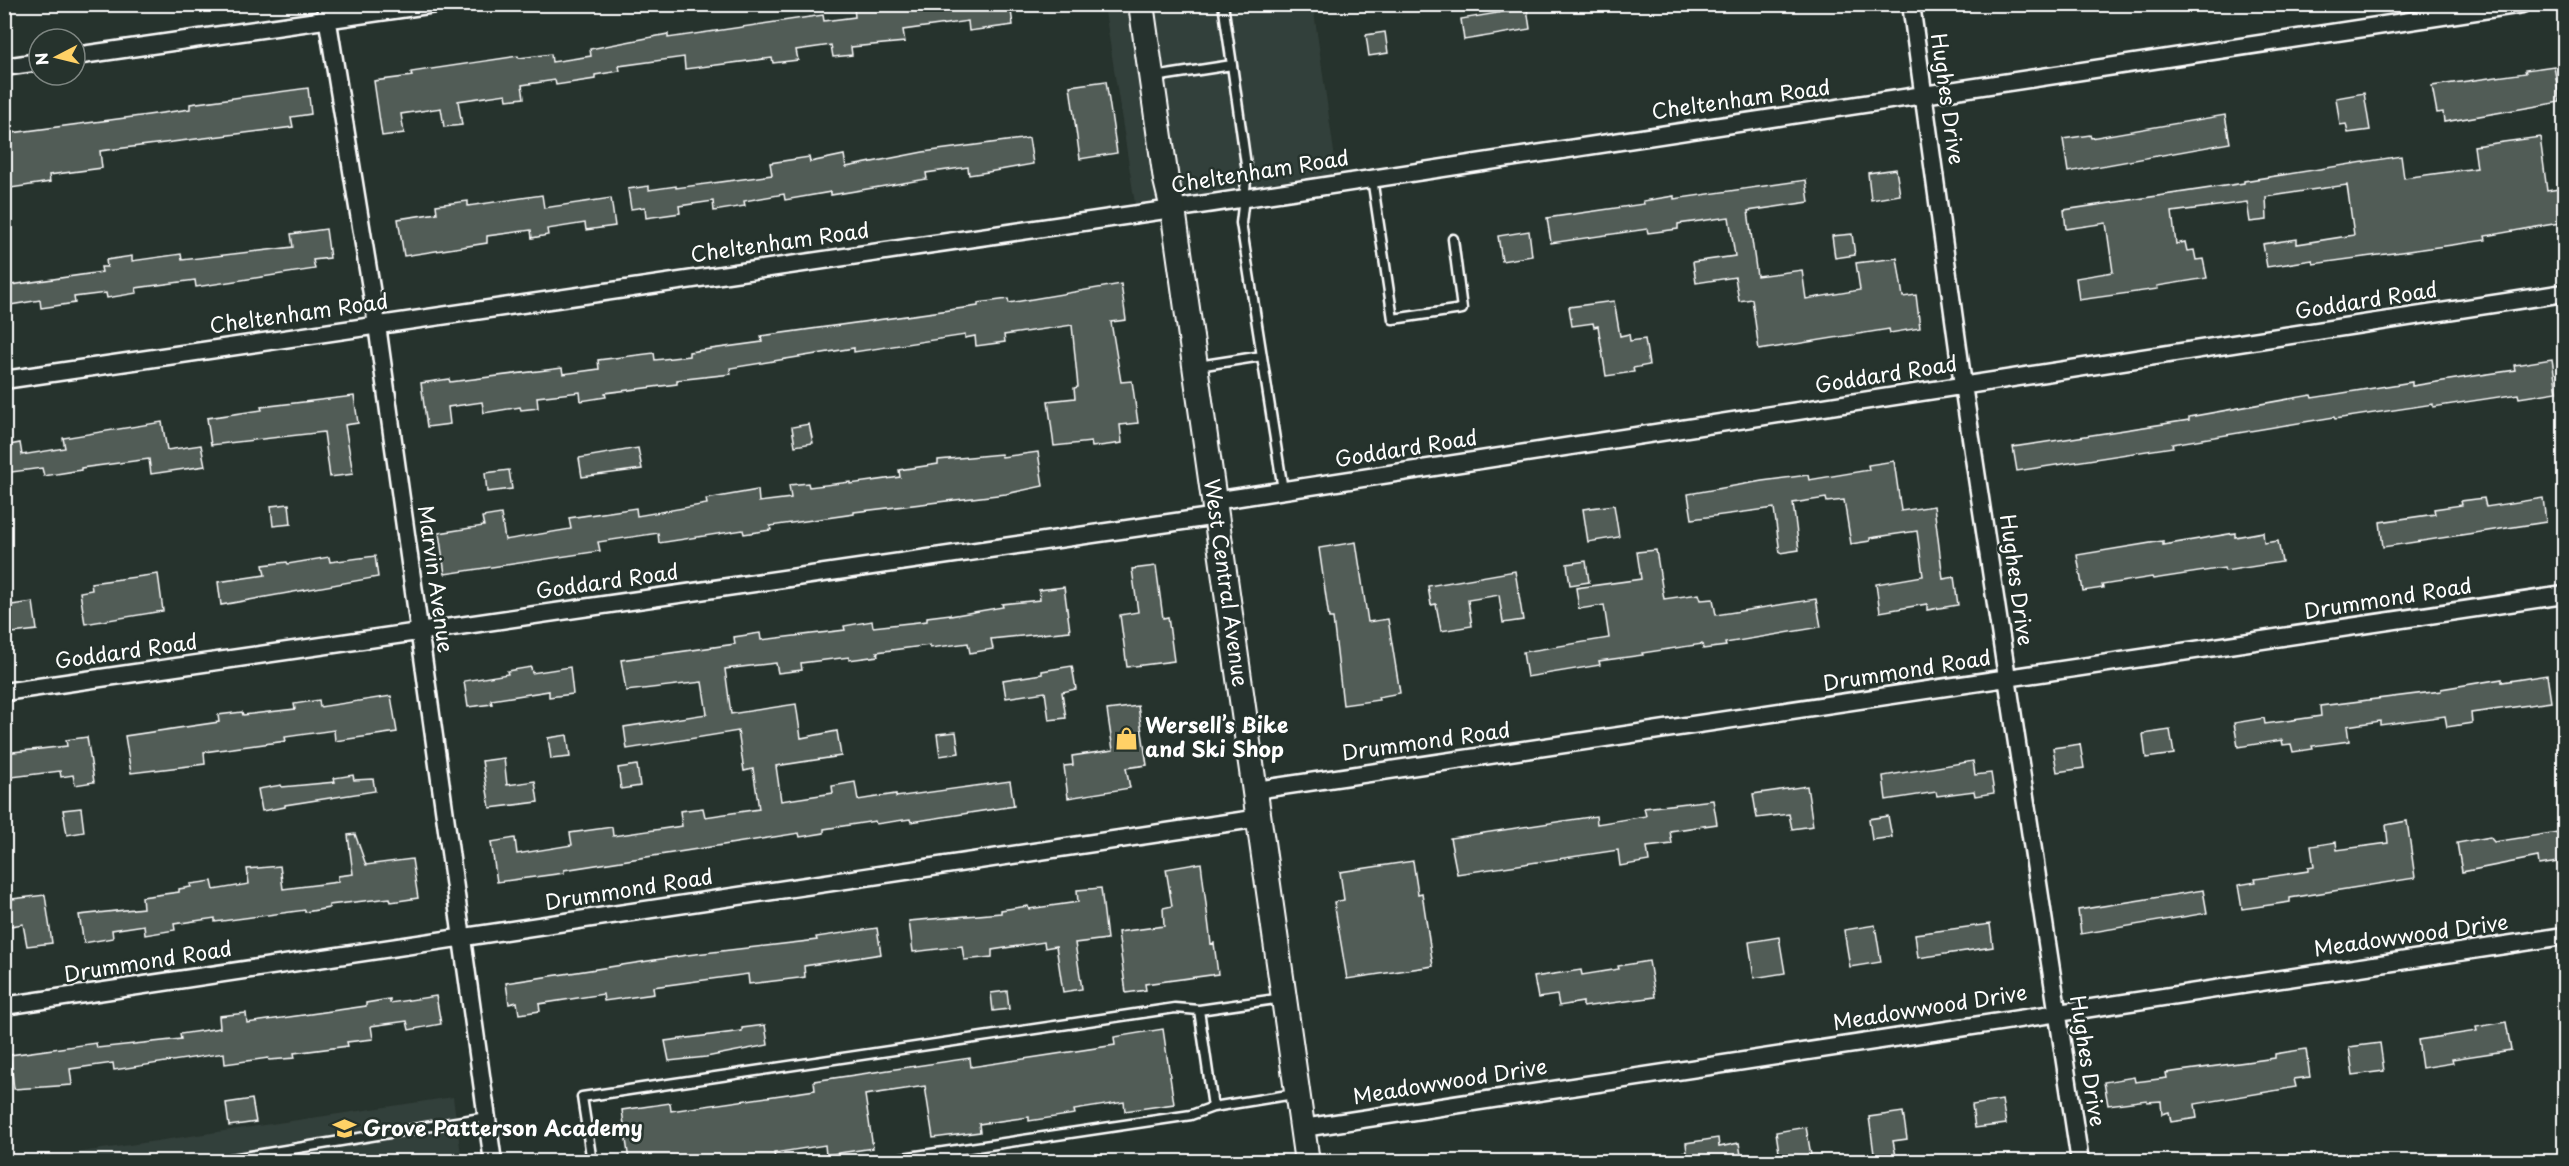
<svg xmlns="http://www.w3.org/2000/svg" width="2569" height="1166" font-family="'Playpen Sans',sans-serif">
  <style>
    .built { fill: #333f3a }
    .building { fill: #515c57; stroke: #fff; stroke-width: 1.5 }
    .lines { fill: none; stroke-linecap: round; stroke-linejoin: round }
    .service-casing { stroke: #fff; stroke-width: 13 }
    .minor-casing { stroke: #fff; stroke-width: 21 }
    .secondary-casing { stroke: #fff; stroke-width: 28 }
    .service { stroke: #26332d; stroke-width: 8 }
    .minor { stroke: #26332d; stroke-width: 16 }
    .secondary { stroke: #26332d; stroke-width: 24 }
    .labels { text-anchor: middle; stroke-width: 5; stroke-linejoin: round; paint-order: stroke }
    .street-label { font-size: 21px; fill: #fff; stroke: #26332d }
    .poi-label { font-size: 21px; font-weight: bold; fill: #fff; stroke: #26332d; text-anchor: start }
  </style>
  <rect width="100%" height="100%" fill="#26332d"/>
  <filter id="ink" filterUnits="userSpaceOnUse"><feTurbulence type="fractalNoise" baseFrequency=".0167" numOctaves="2"/><feDisplacementMap in="SourceGraphic" scale="12" xChannelSelector="R" yChannelSelector="G"/><feConvolveMatrix kernelMatrix="1 2 1 2 8 2 1 2 1" color-interpolation-filters="sRGB"/></filter>
  <g filter="url(#ink)">
    <path class="built" d="M1104 5H1313L1337 173 1135 204Z
      M453 1097 462 1161 14 1162Z"/>
    <path class="building" d="M883 4H1010L1013 25 969 31 968 21 903 30 905 42 851 47 852 55 833 57 831 45 796 50 798 60 773 63 772 58 685 69 684 57 619 66 620 71 595 75V79L556 85 555 80 522 85 524 98 507 100 506 94 458 101 462 125 444 127 441 108 401 114 404 133 382 136 374 81 412 76 411 72 518 56 519 58 551 54 552 62 591 56 590 49 668 34V38L823 15 824 21 855 17 854 8Z
      M1527 8 1530 29 1464 40 1461 19Z
      M1385 32 1388 53 1369 56 1366 35Z
      M2554 66 2560 102 2444 122 2443 112 2437 113 2432 86 2526 73 2525 70Z
      M1106 81 1117 153 1080 159 1070 86Z
      M308 88 311 114 291 117 293 127 100 151 102 168 49 175 50 182 11 188 4 134 148 115 190 109V104Z
      M2364 93 2370 130 2348 133 2346 124 2340 125 2336 98Z
      M2225 115 2230 143 2068 172 2063 139 2090 135 2091 138Z
      M2540 137 2547 191 2565 188V222L2485 236 2486 240 2452 245 2313 264 2312 260 2267 267 2263 244 2297 239V244L2354 235 2347 185 2310 190 2266 197 2267 220 2250 222 2247 202 2172 212 2176 244 2185 242 2187 251 2194 250 2196 260 2203 259 2207 278 2157 286 2158 289 2079 300 2076 278 2113 272 2106 223 2066 229 2064 210 2244 183V181L2401 156 2404 178 2477 168 2474 146Z
      M1029 138 1033 164 988 172 969 175 968 167 926 173 927 179 831 195V192L785 200 784 194 744 201 745 206 714 211 713 201 679 206 680 213 646 218 645 207 631 209 628 189 649 186V190L676 186V188L772 175 770 163 809 157 810 162 844 155 846 167 923 152Z
      M1896 169 1900 195 1871 200 1868 173Z
      M1806 180 1809 202 1748 211 1757 276 1802 270 1806 299 1860 290 1856 263 1897 258 1903 297 1916 295 1920 328 1890 333 1889 329 1759 350 1752 299 1739 301 1735 277 1696 283 1693 262 1735 256 1729 217 1678 224V229L1648 233 1647 229 1551 243 1547 218 1644 204 1643 201 1674 196V199Z
      M542 195 544 208 611 198 615 226 586 230 585 223 547 229 548 235 532 238 531 230 487 236V243L404 256 398 219 437 213 436 205 468 201V206Z
      M326 229 330 258 313 260 315 269 196 287 195 280 136 288 137 293 107 298 106 293 74 297 75 303 41 308 40 300 4 306V286L102 272 101 267H107L106 260 132 256V261L181 254 182 260 293 247 291 234Z
      M1529 231 1532 256 1502 261 1498 236Z
      M1852 234 1855 255 1835 258 1832 236Z
      M1121 284 1126 320 1111 322 1121 382 1132 381 1138 423 1120 425 1122 443 1092 447 1091 442 1054 446 1048 401 1075 398 1074 388 1078 387 1072 325 1004 335 1005 342 976 346 975 336 965 338V335L854 352V348L730 368 731 374 677 380V384L605 393 606 397 581 401 580 392 537 397 538 408 521 410 520 407 484 413 482 402 448 407 450 424 427 427 421 383 449 379 450 382 562 368 563 374 599 369 598 360 654 353 655 360 689 356V352L762 342 761 336 978 306V303L1008 299 1009 303Z
      M1614 301 1620 336 1629 334 1630 341 1645 339 1649 365 1633 368 1634 372 1606 376 1598 326 1594 327 1593 323 1572 326 1569 307Z
      M2552 359 2557 392 2519 398 2518 394 2433 407V404L2335 419 2334 417 2172 444 2173 447 2017 471 2013 447 2189 420V417L2311 395 2312 398 2412 382V386L2474 376 2515 370 2514 365Z
      M354 396 358 423 345 425 353 474 330 477 324 432 211 445 207 418 262 410 261 407Z
      M162 422 167 450 201 445 205 466 151 474 149 459 81 468V470L44 476 42 468 4 473V446L20 443 22 455 65 448 63 438Z
      M809 424 813 443 795 446 792 427Z
      M638 448 642 469 582 477 579 458Z
      M1038 452 1043 486 1006 494 854 512V514L770 526 771 530 744 534 743 530 659 543 658 533 598 542 600 551 445 574 439 533 484 526 482 517 501 514 505 540 571 529 569 518 636 508 637 516 707 504 706 499 758 490 759 502 791 498 789 485 808 483 809 487 850 482V484L900 477 899 470 938 464V460L1001 454 1002 457Z
      M1894 461 1901 511 1934 506 1943 579 1954 577 1958 605 1927 610V604L1880 612 1876 584 1923 576 1917 531 1870 538V541L1851 544 1844 500 1827 502 1826 498 1793 503 1799 550 1780 553 1774 508 1692 519 1688 494 1762 481 1808 475 1809 480 1869 470 1868 465Z
      M509 470 512 489 487 492 485 473Z
      M2484 498 2486 507 2543 498 2546 522 2383 547 2380 522 2435 514 2434 509 2462 505 2461 501Z
      M289 504 291 524 273 526 271 506Z
      M1614 505 1619 537 1588 542 1583 509Z
      M2263 532 2264 543 2278 541 2282 562 2225 571 2224 568 2153 579 2152 577 2102 585 2103 588 2083 591 2077 555 2163 541V545L2235 533V537Z
      M1356 542 1368 622 1388 619 1400 693 1378 697 1379 700 1343 705 1333 618H1329L1319 548Z
      M1656 550 1664 599 1699 594 1701 600 1713 599 1716 615 1816 599 1821 627 1725 643 1726 646 1703 649 1702 644 1642 653 1643 655 1599 661 1600 665 1527 677 1523 652 1609 638 1604 605 1579 609 1576 588 1641 579 1637 552Z
      M375 556 378 577 221 605 218 582 265 575 263 565 287 562 288 564 329 557 330 562Z
      M1586 561 1589 582 1570 585 1567 564Z
      M1156 566 1163 618 1168 617 1174 661 1127 667 1120 615 1138 612 1132 569Z
      M1515 571 1523 620 1503 623 1499 595 1468 600 1472 626 1441 631 1436 604 1431 605 1428 586Z
      M158 574 163 611 85 624 80 592 92 590 91 583Z
      M1064 587 1070 631 991 639 993 649 970 653 968 643 930 648V645L877 652 878 656 849 660V657L801 663 802 670 778 673 776 663 725 669 731 714 796 704 801 738 837 731 841 756 776 766 781 801 833 793 832 786 855 782 858 800 896 794V797L1010 781 1014 806 911 822 910 819 876 824 875 821 824 829V833L800 837 799 833 564 870V873L497 882 491 842 515 838 517 854 572 845 570 833 612 827 613 836 682 826 680 811 703 808 705 817 759 809 753 769 744 771 738 731 627 749 624 727 707 714 702 682 626 691 621 660 735 644 734 637 760 633 761 640 845 630 844 626 872 621 873 627 927 621V617L950 614V616L1003 607 1002 604 1040 600 1039 590Z
      M33 602 37 630 4 634V606Z
      M1072 666 1076 689 1062 692 1066 718 1049 720 1045 692 1006 698 1003 680 1042 674V671Z
      M531 667 532 673 570 667 573 694 549 697V691L491 700 492 704 468 707 464 681 508 674 507 671Z
      M2547 675 2551 702 2471 713 2472 723 2447 727 2445 716 2380 725V721L2347 726 2349 741 2312 746 2313 749 2293 752 2291 744 2283 745 2282 740 2238 747 2234 723 2264 718 2265 724 2321 716 2320 706 2441 691V689L2502 679V682Z
      M391 696 397 732 335 741 334 730 285 737 286 741 204 752 205 764 131 773 125 736 219 722 218 715 242 712 243 715 295 709 294 704 319 700 320 707Z
      M1138 706 1147 765 1126 768 1130 788 1068 798 1064 766 1073 765 1072 756 1113 750 1107 710Z
      M2170 730 2174 754 2146 758 2143 734Z
      M956 732 959 753 940 756 937 734Z
      M567 735 570 757 551 759 548 738Z
      M87 737 94 782 75 785 73 775 61 777 60 771 4 778V753L67 746 66 740Z
      M2080 744 2084 768 2057 772 2053 748Z
      M504 758 507 785 535 781 538 802 490 808 482 761Z
      M1973 761 1975 775 1991 773 1994 793 1975 796 1974 791 1937 796 1936 792 1886 800 1883 776Z
      M637 765 640 786 621 789 618 768Z
      M353 775 354 780 373 779 375 791 285 805V807L262 811 258 789 281 785 282 787 335 782 334 778Z
      M1807 786 1813 826 1792 829 1789 814 1757 818 1753 794Z
      M1713 800 1717 824 1670 831 1672 844 1647 847 1649 861 1620 866 1618 850 1457 874 1450 838 1596 816 1597 824 1646 816 1644 808Z
      M81 808 84 832 67 835 63 810Z
      M1888 816 1892 837 1872 840 1869 819Z
      M2407 821 2415 878 2290 898V902L2242 909 2238 885 2256 882 2255 879 2308 871V868L2314 867 2311 846 2336 842 2337 850 2388 843 2386 825Z
      M2565 831V861L2539 865 2538 857 2462 872 2457 843 2490 837 2494 842Z
      M355 834 366 865 412 859 418 898 391 902 390 898 329 905V908L305 912V910L215 922V918L174 924 175 930 145 935 144 925 112 930 113 938 84 943 79 915 143 908 142 897 179 892V889L191 887 190 884 212 881 214 890 249 884 247 869 280 866 283 889 338 882V876L353 874 348 835Z
      M1413 861 1418 894 1422 893 1433 966 1347 979 1334 902 1344 900 1340 872Z
      M1201 863 1211 944 1214 943 1218 974 1145 984 1146 990 1126 993 1118 932 1164 926 1163 908 1172 906 1166 869Z
      M1101 888 1107 939 1075 943 1082 989 1063 992 1056 946 1045 948 1044 942 992 950V957L964 960 962 946 913 952 909 921 1001 913V910L1028 906 1029 909 1078 902 1077 890Z
      M2203 890 2207 913 2081 934 2078 910Z
      M45 895 52 943 27 946 23 924 4 927V900Z
      M1990 924 1993 947 1918 958 1915 934Z
      M1875 925 1881 962 1850 967 1844 930Z
      M877 928 881 954 804 966 805 977 799 978 749 984 748 974 653 987 654 994 604 1001 603 994 539 1004 540 1011 519 1014 517 1002 509 1004 506 983 687 955 817 940 816 937Z
      M1779 937 1785 973 1754 978 1749 942Z
      M1649 961 1655 997 1583 1007V1002L1559 1006 1557 995 1538 998 1534 977 1581 970 1582 975 1619 969 1618 966Z
      M1007 991 1009 1009 993 1011 991 993Z
      M436 996 441 1024 409 1030 407 1021 371 1026 373 1039 347 1042 348 1046 294 1053 295 1058 269 1060 268 1058 225 1064 224 1053 114 1070 113 1063 70 1069 72 1085 14 1089 10 1055 96 1043 97 1048 181 1039 180 1034 220 1028 219 1016 246 1013 247 1023 366 1006V1003L390 999V1003Z
      M2506 1022 2511 1050 2452 1059 2453 1063 2422 1068 2418 1040 2477 1031 2476 1027Z
      M765 1025 768 1045 706 1057 669 1061 665 1041 742 1031V1028Z
      M1163 1029 1174 1104 1125 1111 1124 1102 1074 1110 1075 1114 1029 1121V1117L979 1124 980 1132 933 1138 925 1086 865 1095 873 1148 826 1155 825 1145 774 1153 775 1158 750 1161H629L622 1110 670 1103 671 1111 815 1090 814 1081 970 1058 971 1067 1115 1045 1114 1037Z
      M2380 1043 2384 1071 2353 1075 2349 1047Z
      M2306 1049 2310 1077 2294 1079 2296 1087 2195 1104 2197 1118 2171 1122 2169 1112 2162 1114 2161 1101 2147 1102V1100L2108 1105 2104 1082 2134 1077 2135 1082 2167 1078 2166 1073 2275 1058V1054Z
      M252 1099 256 1122 229 1126 226 1103Z
      M2002 1100 2006 1124 1975 1128 1972 1105Z
      M1903 1112 1907 1139 1893 1141 1897 1161H1875L1869 1117Z
      M1806 1127 1811 1155 1780 1159 1776 1132Z
      M1718 1138 1719 1147 1739 1143 1742 1161H1684L1683 1152H1687L1686 1143Z"/>
    <g class="lines">
      <defs>
        <path id="service" d="M1223 4 1232 65
          M1154 77 1232 65 1247 172 1241 223 1283 490
          M1372 178 1393 319 1462 309 1453 239
          M1198 366 1262 356
          M1199 1010 1213 1107
          M213 1162 487 1117
          M592 1162 582 1097 1175 1008 1199 1010 1283 998
          M876 1162 1191 1115 1213 1107 1294 1094"/>
        <path id="minor" d="M325 4 377 325 493 1162
          M1911 4 1963 385 2080 1162
          M75 56 435 4
          M4 67 39 62
          M4 380 1213 203 2522 4
          M1214 501 2564 293
          M4 692 1217 516
          M1256 790 2564 595
          M4 1006 1260 818
          M1303 1128 2564 936"/>
        <g id="secondary">
          <path id="s1" d="M1141 4 1166 180 1173 209 1307 1162"/>
        </g>
      </defs>
      <use href="#service" class="service-casing"/>
      <use href="#minor" class="minor-casing"/>
      <use href="#secondary" class="secondary-casing"/>
      <use href="#service" class="service"/>
      <use href="#minor" class="minor"/>
      <use href="#secondary" class="secondary"/>
    </g>
  </g>
  <defs>
    <symbol id="shop-bare" viewBox="-9 -9 18 18"><path d="M-5-2.5h2.3a2.7 3.5 0 0 1 5.4 0H5L5.5 6h-11ZM-1.5-2.5h3a1.5 2.3 0 0 0-3 0Z" fill="#ffd166" stroke="#26332d" stroke-width="2.5" paint-order="stroke"/></symbol>
    <symbol id="school-bare" viewBox="-9 -9 18 18"><path d="M0-5L7-2L0 1L-7-2ZM-4 1L0 2.5L4 1V4Q0 6-4 4Z" fill="#ffd166" stroke="#26332d" stroke-width="2.5" paint-order="stroke"/></symbol>
  </defs>
  <g fill-rule="evenodd">
    <use href="#shop-bare" x="1110" y="722" width="33" height="33"/>
    <use href="#school-bare" x="328" y="1112" width="33" height="33"/>
  </g>
  <g class="labels">
    <g class="street-label">
      <text transform="translate(1947 99) rotate(82)" y="7">Hughes Drive</text>
      <text transform="translate(1741 100) rotate(-8)" y="7">Cheltenham Road</text>
      <text transform="translate(1260 172) rotate(-9)" y="7">Cheltenham Road</text>
      <text transform="translate(780 243) rotate(-8)" y="7">Cheltenham Road</text>
      <text transform="translate(2366 301) rotate(-9)" y="7">Goddard Road</text>
      <text transform="translate(299 314) rotate(-8)" y="7">Cheltenham Road</text>
      <text transform="translate(1886 375) rotate(-9)" y="7">Goddard Road</text>
      <text transform="translate(1406 449) rotate(-9)" y="7">Goddard Road</text>
      <text transform="translate(435 579) rotate(82)" y="7">Marvin Avenue</text>
      <text transform="translate(2016 580) rotate(82)" y="7">Hughes Drive</text>
      <text transform="translate(607 582) rotate(-8)" y="7">Goddard Road</text>
      <text dy="7" stroke="none"><textPath href="#s1" startOffset="585">West Central Avenue</textPath></text>
      <text transform="translate(2388 599) rotate(-9)" y="7">Drummond Road</text>
      <text transform="translate(126 652) rotate(-8)" y="7">Goddard Road</text>
      <text transform="translate(1907 671) rotate(-9)" y="7">Drummond Road</text>
      <text transform="translate(1426 742) rotate(-8)" y="7">Drummond Road</text>
      <text transform="translate(629 890) rotate(-9)" y="7">Drummond Road</text>
      <text transform="translate(2411 936) rotate(-8)" y="7">Meadowwood Drive</text>
      <text transform="translate(148 962) rotate(-9)" y="7">Drummond Road</text>
      <text transform="translate(1930 1008) rotate(-9)" y="7">Meadowwood Drive</text>
      <text transform="translate(2087 1061) rotate(81)" y="7">Hughes Drive</text>
      <text transform="translate(1450 1082) rotate(-9)" y="7">Meadowwood Drive</text>
    </g>
    <g class="poi-label">
      <text x="1145" y="733">Wersell’s Bike<tspan x="1145" dy="24">and Ski Shop</tspan></text>
      <text x="363" y="1136">Grove Patterson Academy</text>
    </g>
  </g>
  <rect width="2569" height="1166" fill="none" stroke="#26332d" stroke-width="24"/>
  <rect x="12" y="12" width="2545" height="1142" fill="none" stroke="#fff" stroke-width="2" filter="url(#ink)"/>
  <g transform="translate(57 57) rotate(263)"><circle r="28" fill="#26332d" stroke="#7d8581" stroke-width="1.5"/>
  <path d="M0-4.5L10 22L0 15L-10 22Z" fill="#ffd166"/>
  <text y="-9" font-size="16" font-weight="bold" text-anchor="middle" fill="#ffffff">N</text>
  </g>
</svg>
